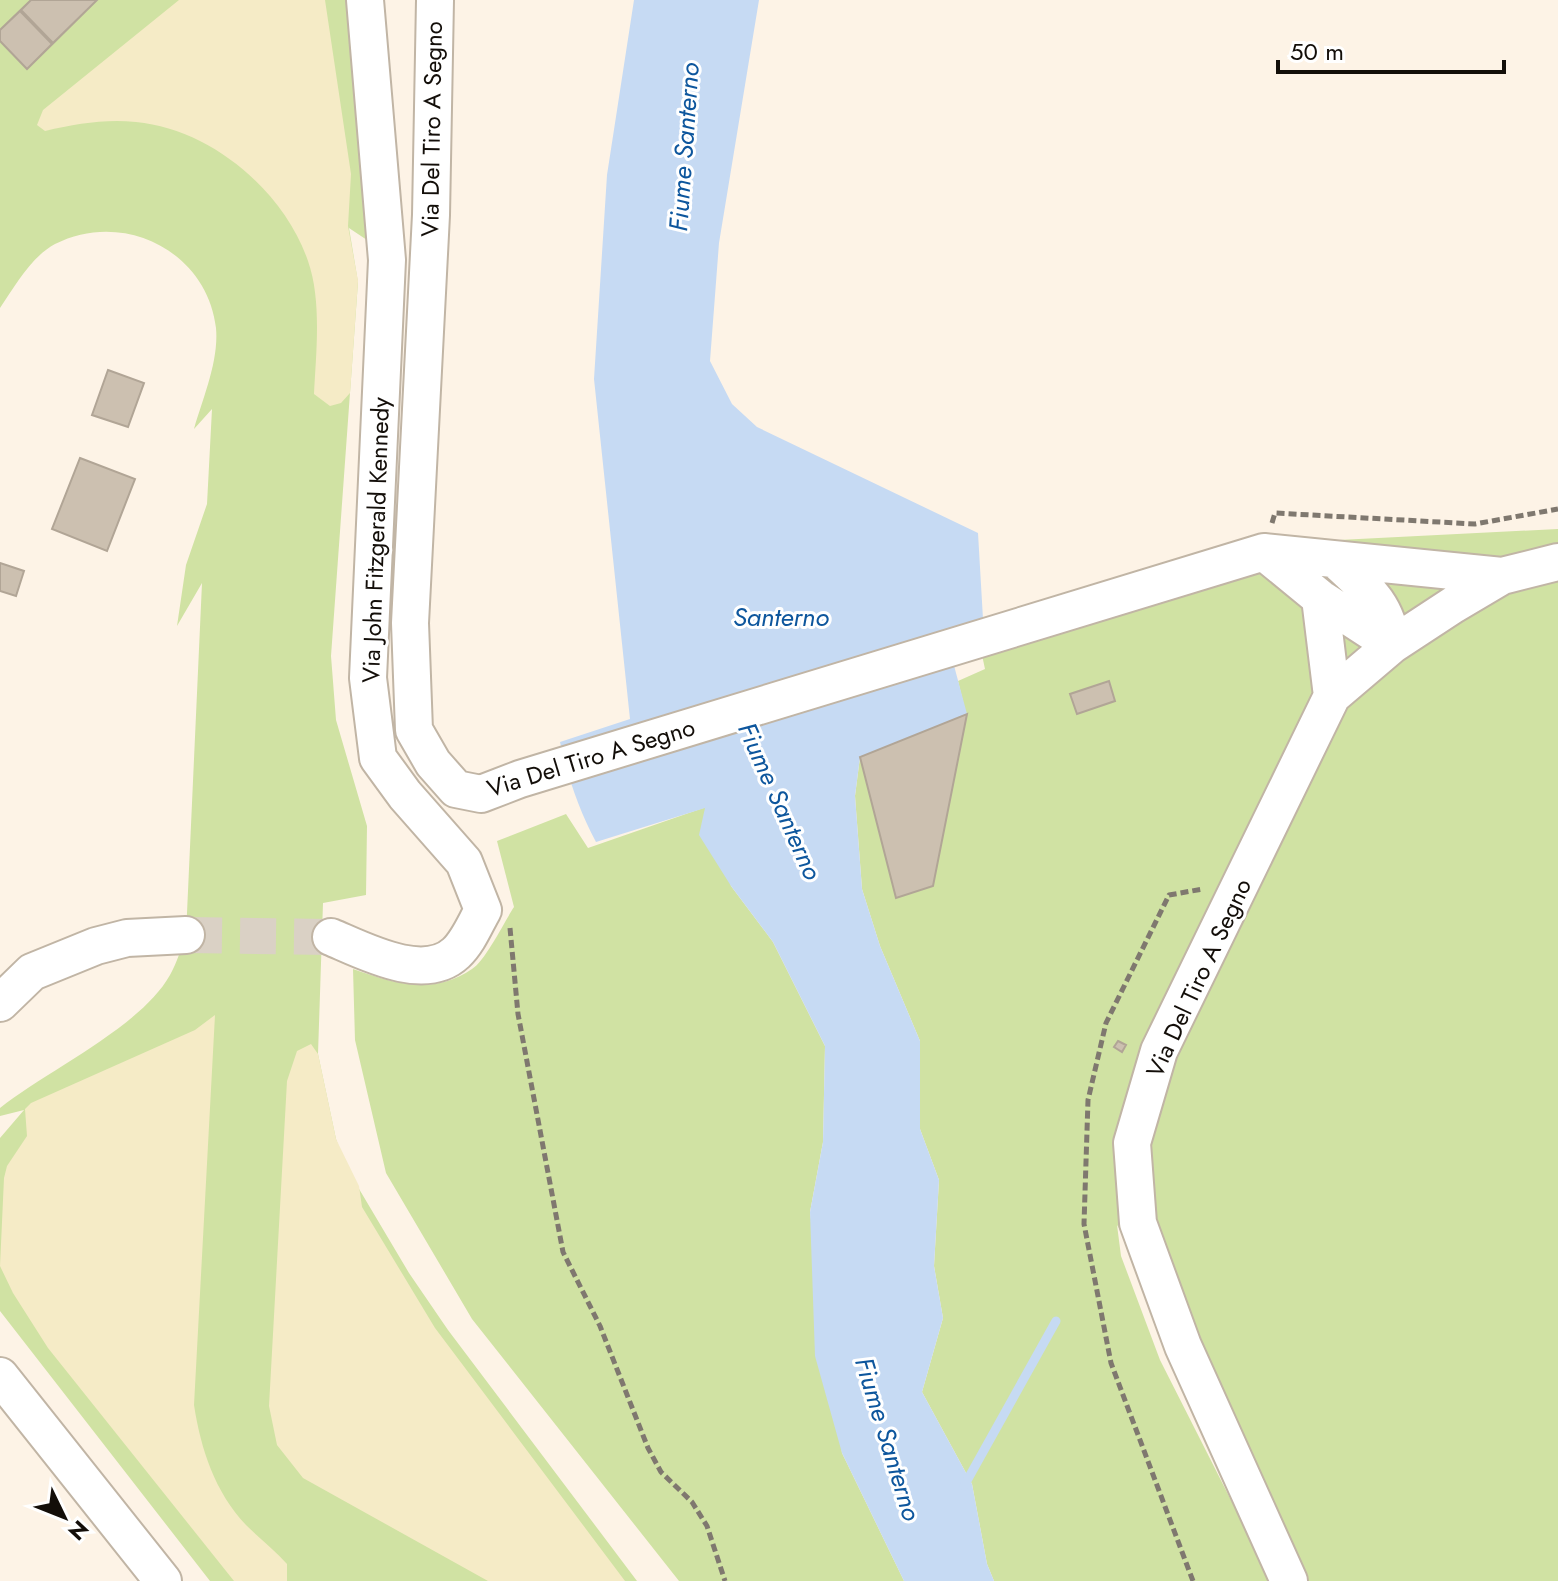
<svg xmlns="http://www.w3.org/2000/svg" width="1558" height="1581" font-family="Jost,sans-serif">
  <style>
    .green { fill: #d0e2a3 }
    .sand { fill: #f5ebc6 }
    .water { fill: #c6daf3 }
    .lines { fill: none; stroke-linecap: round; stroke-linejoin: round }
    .stream { stroke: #c6daf3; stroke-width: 9 }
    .building { fill: #ccc0b0; stroke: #b1a596; stroke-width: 2 }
    .street-tunnel { stroke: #dad1c5; stroke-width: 36; stroke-dasharray: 36 18; stroke-linecap: butt }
    .street-casing { stroke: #c1b5a5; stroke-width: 40 }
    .path { stroke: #7f786f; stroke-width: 5; stroke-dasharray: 8 4; stroke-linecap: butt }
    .street { stroke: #fff; stroke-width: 36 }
    .labels { text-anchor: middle; stroke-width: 6; stroke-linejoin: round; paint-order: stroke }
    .street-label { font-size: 24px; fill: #130e09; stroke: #fff }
    .water-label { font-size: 26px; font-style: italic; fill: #0d569d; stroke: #fff }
  </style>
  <rect width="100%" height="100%" fill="#fdf3e6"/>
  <path class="green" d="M0 0H346L374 234 367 240 349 228 358 282 331 656 336 720 367 826 366 895 323 903 318 1054 336 1139 346 1167 409 1273 448 1330 637 1581H210L0 1311V1138L24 1110 0 1116V1108C48 1070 141 1027 170 975 177 963 181 948 186 935L202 583 177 626 186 565 207 504 212 409 194 429C203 398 219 361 216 328 207 252 124 209 55 244 31 257 15 286 0 308Z
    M1558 529V1581H1279L1159 1289 1117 1225 1121 1256 1160 1360 1272 1581H994L987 1564 972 1484 922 1392 943 1318 934 1266 939 1180 920 1129V1041L880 946 862 889 855 796 860 757 966 714 958 681 985 669 979 641 1280 543Z
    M706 807 731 886 773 942 825 1046 823 1142 810 1212 842 1453 904 1581H679L472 1319 386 1173 355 1040 353 969C393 983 433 996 472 969 486 960 504 922 514 907L497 841 566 814 588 848Z"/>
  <path class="sand" d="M179 0H325L351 174 348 226 358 281 350 393 341 403 330 406 314 394C316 353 322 301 308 261 284 191 211 129 136 122 103 119 77 124 45 131L37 125 43 110Z
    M215 1015 194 1405C201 1450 215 1492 246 1525 260 1539 275 1550 287 1564V1581H234L48 1348 13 1293 0 1266 4 1178 7 1166 27 1136 25 1109 31 1103 195 1030Z
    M311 1044 318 1054 336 1139 359 1186 362 1207 435 1328 625 1581H488L303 1478 277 1445 269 1406 287 1081 297 1051Z"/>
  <path class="water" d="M634 0H759L719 243 710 361 732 404 757 427 978 533 983 619 945 632 967 714 860 757 855 796 862 889 880 946 920 1041V1129L939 1180 934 1266 943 1318 922 1392 972 1484 987 1564 994 1581H904L842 1453 815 1356 810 1212 823 1142 825 1046 773 942 731 886 699 835 705 808 596 842C579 810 568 778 560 742L630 719 594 379 607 175Z"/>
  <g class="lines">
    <path class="stream" d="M964 1486 1056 1321"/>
  </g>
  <path class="building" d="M31 0H97L27 69 0 41V30Z
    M31 0H97L53 43 21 10Z
    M20 11 52 44 27 69 0 41V30Z
    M108 370 144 383 128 427 92 415Z
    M80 458 135 479 107 551 52 529Z
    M0 563 24 571 16 596 0 591Z
    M1109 681 1115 701 1077 714 1070 694Z
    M967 714 933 886 896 898 860 757Z
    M1118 1041 1126 1045 1122 1052 1114 1047Z"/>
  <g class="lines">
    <path class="street-tunnel" d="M186 935 331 937"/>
    <defs>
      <path id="street" d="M435 0 431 215 410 623 414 730 433 763 456 789 481 794 520 779 1264 552 1502 576
        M1265 553 1320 598 1392 645
        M1338 562C1366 588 1388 605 1392 645
        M1320 598 1332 696
        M331 937C364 951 424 983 456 953 468 942 475 924 483 910L464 862 405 795 378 758 368 678 387 260 365 0
        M0 1003 32 972 96 946 127 938 186 935
        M0 1376 163 1581
        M1289 1581 1183 1346 1138 1223 1132 1143 1159 1051 1332 696 1392 645 1453 605 1502 576 1558 562"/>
    </defs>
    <use href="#street" class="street-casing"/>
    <path class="path" d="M1272 523 1275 513 1475 524 1558 509
      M510 928 518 1014 563 1252 600 1326 648 1448 661 1472 692 1502 707 1526 725 1581
      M1193 1581 1111 1363 1084 1224 1088 1100 1106 1023 1169 895 1203 889"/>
    <use href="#street" class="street"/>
  </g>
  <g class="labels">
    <g class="street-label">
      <text transform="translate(432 129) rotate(-89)" y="8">Via Del Tiro A Segno</text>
      <text transform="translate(376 540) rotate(-88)" y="8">Via John Fitzgerald Kennedy</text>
      <text transform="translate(591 758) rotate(-17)" y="8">Via Del Tiro A Segno</text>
      <text transform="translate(1199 978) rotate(-65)" y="8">Via Del Tiro A Segno</text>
    </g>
    <g class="water-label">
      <text transform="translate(684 147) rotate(-86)" y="9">Fiume Santerno</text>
      <text x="781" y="626">Santerno</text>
      <text transform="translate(780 801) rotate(66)" y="9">Fiume Santerno</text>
      <text transform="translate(888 1439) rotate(73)" y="9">Fiume Santerno</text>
    </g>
  </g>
  <g transform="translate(64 1517) rotate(133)" stroke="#ffffff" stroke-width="6" paint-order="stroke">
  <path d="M0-6L14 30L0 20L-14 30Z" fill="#130e09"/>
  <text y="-12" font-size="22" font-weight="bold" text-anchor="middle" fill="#130e09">N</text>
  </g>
  <path d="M1278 60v12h226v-12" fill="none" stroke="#130e09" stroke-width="4"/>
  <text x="1290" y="60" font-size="24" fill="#130e09" stroke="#ffffff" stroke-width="6" paint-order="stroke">50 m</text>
</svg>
